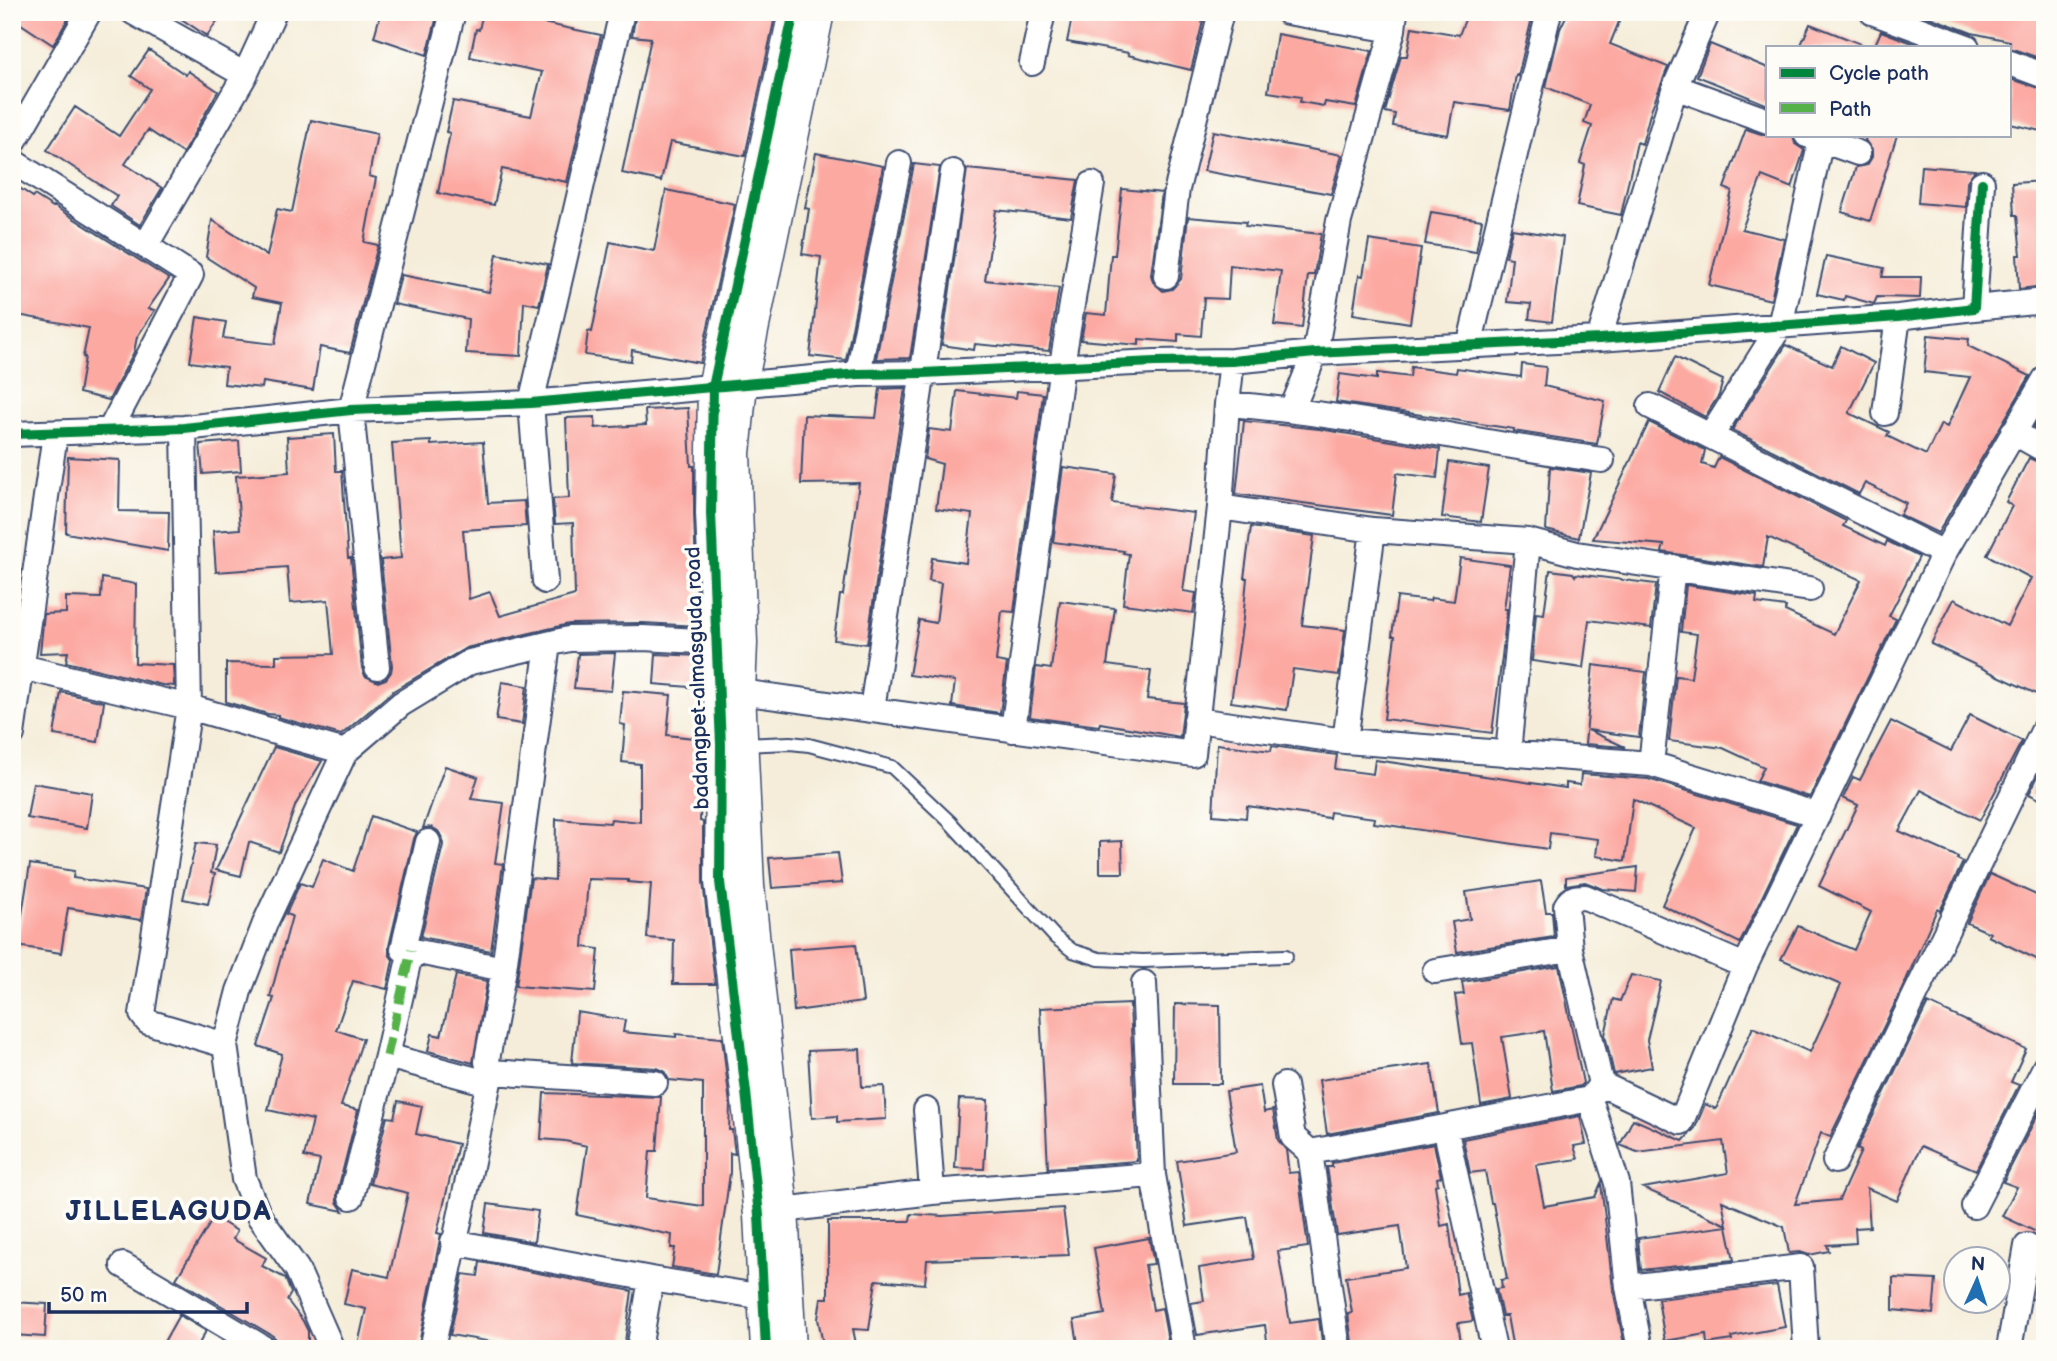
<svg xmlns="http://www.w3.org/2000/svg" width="2057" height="1361" font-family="'Balsamiq Sans',sans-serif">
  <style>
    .building { fill: #fca9a2 }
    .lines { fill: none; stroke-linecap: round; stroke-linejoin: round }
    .service-casing { stroke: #3c4c70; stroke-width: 16 }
    .minor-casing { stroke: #3c4c70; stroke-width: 28 }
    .tertiary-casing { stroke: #3c4c70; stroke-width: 33 }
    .service { stroke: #fff; stroke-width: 12 }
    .minor { stroke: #fff; stroke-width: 24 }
    .tertiary { stroke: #fff; stroke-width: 30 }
    .quiet { stroke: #55b248; stroke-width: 9; stroke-dasharray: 18 9; stroke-linecap: butt }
    .cycleway-casing { stroke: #fdfcf7; stroke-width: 15 }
    .cycleway { stroke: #00873e; stroke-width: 10 }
    .labels { text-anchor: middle; stroke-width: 7; stroke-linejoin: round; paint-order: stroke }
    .street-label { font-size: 21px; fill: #1b2f5e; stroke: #fdfcf7 }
    .district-label { font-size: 28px; font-weight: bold; letter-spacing: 2px; fill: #1b2f5e; stroke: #fdfcf7 }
  </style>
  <rect width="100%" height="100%" fill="#fdfcf7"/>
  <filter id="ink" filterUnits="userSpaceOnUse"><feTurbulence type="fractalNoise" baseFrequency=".0143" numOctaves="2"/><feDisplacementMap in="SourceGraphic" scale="14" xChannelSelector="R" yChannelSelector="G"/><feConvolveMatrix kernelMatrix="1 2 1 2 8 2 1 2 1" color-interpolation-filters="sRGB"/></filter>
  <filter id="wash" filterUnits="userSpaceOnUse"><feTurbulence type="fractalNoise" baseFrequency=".00686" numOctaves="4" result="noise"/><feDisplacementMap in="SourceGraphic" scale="28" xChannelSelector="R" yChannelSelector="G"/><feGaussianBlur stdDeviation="1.57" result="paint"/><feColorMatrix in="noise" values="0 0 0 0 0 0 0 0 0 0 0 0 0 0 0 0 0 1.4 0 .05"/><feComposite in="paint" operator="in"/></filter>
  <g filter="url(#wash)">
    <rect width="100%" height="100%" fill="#f5edd9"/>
    <g id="blocks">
      <path class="building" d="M12 12H72L53 45 12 18Z
        M171 12H223L207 36Z
        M381 12H435L434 19 436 20 427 55 374 37Z
        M483 12H520L534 15 533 21 601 35 567 182 502 169 494 205 438 193 450 133 446 132 453 101 531 116 542 72 470 57 476 29 479 30Z
        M636 12H776L745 156 670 142 661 181 622 173 651 38 632 36Z
        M1073 12H1151L1203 21 1191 70 1128 55 1129 53 1067 42Z
        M1468 12H1517L1532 18 1518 76 1516 75 1510 110 1454 102 1448 135 1393 126 1395 114 1385 112 1401 56H1407L1412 27 1459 35Z
        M1568 12H1623L1610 44 1668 67 1651 110 1642 144 1637 142 1621 215 1577 206 1585 165 1580 163 1592 126 1584 123 1590 105 1546 87 1560 29Z
        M1916 12H2045V60L2010 48V41L1972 33Z
        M1810 24 1866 46V47H1800Z
        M1881 31 1915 44 1914 47H1874Z
        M1277 34 1372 51 1356 107 1325 102 1324 106 1300 102 1301 97 1268 92Z
        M1710 44 1768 68V105L1697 76Z
        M149 50 186 75 188 71 218 91 183 153 148 130 125 164 162 188 140 225 111 206 117 196 47 150 75 107 119 136 150 89 131 76Z
        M2010 79 2045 90V132L2010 124Z
        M311 120 377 134 369 176 376 178 364 242 378 245 350 353 320 347 313 390 263 382 262 388 224 384 226 367 190 362 197 317 226 322 223 338 275 344 282 303 252 297 254 288 206 257 212 220 267 256 277 209 292 212Z
        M1746 129 1764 135H1793L1795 144 1804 150 1792 188 1762 176 1742 229 1784 239 1771 300 1709 285 1732 191 1724 188Z
        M1213 131 1342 155 1331 194 1204 171Z
        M1867 135H1897L1870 221 1842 212 1856 167 1867 165 1872 157V150L1865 140Z
        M816 153 883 166 846 360 810 356 821 257 802 254 809 209 805 208Z
        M914 164 940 167 910 358 876 359Z
        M1921 166 1975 170 1967 181 1966 207 1918 203Z
        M967 169 1078 180 1071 218 996 210 985 280 1059 288 1049 351 975 344 974 350 942 345Z
        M2045 181V286L2019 289 2017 255H2021L2017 215H2014L2012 183Z
        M12 183 33 197 34 195 53 207 54 206 169 279 148 309 155 310 137 337 134 352 109 400 79 393 85 357H83L89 328 12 314Z
        M1122 189 1162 193 1151 275 1153 282 1163 291 1172 289 1181 279 1188 217 1246 222 1245 226 1321 234 1314 275H1308L1302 328 1274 325 1281 271 1230 265 1228 299 1204 298 1201 336 1178 334V342L1139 339V345L1081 340 1086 313 1106 315 1111 255H1115Z
        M666 190 735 204 700 363 632 350 631 361 585 355 588 331 592 332 610 242 654 251Z
        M1431 212 1482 220 1476 252 1425 244Z
        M1512 229 1563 237 1552 322 1529 319 1531 304 1507 302 1512 258 1506 257Z
        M1369 240 1421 248 1410 323 1353 314 1359 275 1363 276Z
        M497 254 548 264 539 305 524 302 521 356 466 353 468 319 394 304 401 275 489 292Z
        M1826 256 1884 268 1882 277H1921L1920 298 1877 297 1874 304 1845 296 1844 300 1817 294Z
        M1928 335 1969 339 1968 346 2030 376 1938 533 1900 515 1906 503 1865 483 1859 494 1732 430 1786 345 1832 366 1841 346 1874 363 1849 413 1889 432 1887 436 1926 455 1941 424 1947 427 1970 377 1924 372Z
        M1675 357 1723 380 1719 395 1705 417 1659 392Z
        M1522 364 1546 367 1544 386 1605 401 1597 444 1513 431 1514 429 1336 402 1340 374 1377 379V373L1410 377 1411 367 1456 373 1457 368 1521 377Z
        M905 388 867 644 834 640 840 595H843L859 483 801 484 804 415 876 418 880 389Z
        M957 391 1016 398 1017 391 1043 394 1014 612 1002 611 996 661 1007 663 1000 713 952 706 955 681 909 675 919 620 936 623 941 583 929 581 932 558 966 563 972 514 936 509 942 464 925 459 929 429 952 432Z
        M688 408 691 466H694V514L698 626 643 623 569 624 466 648 393 691 341 735 278 717V715L268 714 226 702V663L276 664V655L333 654 328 600 290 603 287 567 216 572 213 531 240 529 236 476 289 472 287 437 334 434 336 471H342L348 558H351L362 668 365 676 378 682 386 679 391 672 392 666 381 560 401 558 392 443 431 441V445L483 442 488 503 524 501 526 526 463 530 469 599 490 592 500 616 575 595 573 523 555 524 553 499 569 498 566 418 595 417V428L646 425 645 410Z
        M2045 409V433L2034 427Z
        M1244 421 1319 429 1440 449 1437 478 1397 473 1392 515 1236 494Z
        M1649 422 1705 450 1702 464 1714 468 1719 457 1846 521 1843 526 1885 546 1887 541 1919 557 1889 616 1896 619 1810 797 1757 781 1764 767 1723 748 1669 741 1676 676 1691 678 1697 634 1681 632 1686 585 1757 596 1756 603 1786 607 1785 611 1834 634 1861 580 1768 537 1763 567 1662 552 1664 545 1593 539Z
        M239 441 241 471 203 474 200 444Z
        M68 457 120 460 119 511 169 512 168 551 66 533Z
        M2029 458 2045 465V698L1931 644 1954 599 2007 626 2031 578 1987 555 2012 506 2006 502Z
        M1449 462 1489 468 1481 522 1442 517Z
        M1063 467 1116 474 1112 503 1194 513 1183 591 1196 593 1193 613 1123 604 1129 554 1123 553 1124 551 1053 542Z
        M1550 467 1591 473 1579 538 1546 530Z
        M1251 527 1314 536 1302 625 1345 630 1339 675 1293 669 1287 710 1231 702 1243 619 1247 578H1244Z
        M1460 558 1510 565 1504 609H1507L1502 657 1492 733 1384 719 1395 636H1392L1397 597 1430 601 1431 598 1454 601Z
        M1550 570 1573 573 1575 576 1576 574 1656 584 1651 628 1589 620 1583 668 1532 661 1536 613 1544 614Z
        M102 578 136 584 135 663 173 665 174 686 162 685 66 662 68 652 40 653 44 614 66 613V597L101 598Z
        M1060 601 1115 608 1107 665 1151 671 1147 699 1184 703 1180 737 1100 723 1099 726 1030 717 1036 667 1051 669Z
        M615 653 611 691 574 688 578 654Z
        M656 654 700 656 701 688 654 684Z
        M1593 665 1646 672 1639 737 1588 730 1625 747 1585 744Z
        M502 682 527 686 522 724 496 720Z
        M623 691 671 695 667 735 703 739 700 821 703 822V882L715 984H673L674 940 647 938 651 884 628 882V880L588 879 583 947 599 949 595 992 516 986 531 878 555 880 556 819 610 823 611 819 640 822V764L622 762 625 725 620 724Z
        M61 692 104 702 98 742 54 735Z
        M1970 715 2022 741 1980 820 1921 790 1899 831 1958 857 1957 859 1963 862 1940 911 1937 909 1904 985 1830 1137 1821 1133 1795 1204 1839 1200 1861 1151 1857 1149 1928 1003 2026 1049 2011 1082 2019 1085 1976 1170 1921 1146 1897 1201 1867 1188 1870 1227 1855 1228 1856 1243 1827 1245 1829 1251 1809 1255 1800 1252 1789 1253 1784 1227 1722 1201 1727 1225 1643 1188 1728 1173 1723 1141 1637 1152 1620 1145 1633 1119 1683 1141 1695 1128 1705 1104 1716 1109 1753 1027 1810 1052 1841 985 1781 959 1798 926 1854 950 1871 912 1819 886 1858 805 1843 798 1853 777 1860 780 1891 721 1951 751Z
        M1217 744 1271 751 1272 746 1337 755 1335 769 1373 774 1375 760 1566 788V783L1580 785 1581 774 1648 779 1797 824 1740 943 1662 905 1696 828 1633 799 1625 861 1596 856 1598 839 1550 833 1548 849 1374 823 1375 818 1330 812 1329 818 1247 806 1246 818 1213 815Z
        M274 747 322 761 296 804 279 852 249 842 241 876 216 870Z
        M2045 762V802L2029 794Z
        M445 766 478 777 471 799 504 803 495 863 503 864 491 951 421 937 443 845 442 837 438 831 431 827 423 828Z
        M33 783 92 793 87 828 27 818Z
        M371 816 417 832 414 839 389 946V954L393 960 387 989 353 981 336 1030 363 1039 341 1106 358 1110 337 1193V1202L343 1211 310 1204 320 1160 304 1157 313 1120 268 1110 282 1054 258 1046 274 998 270 997 292 916 286 914 300 883 312 887 323 859 353 871Z
        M1122 841 1123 873H1100V842Z
        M196 843 216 845 211 873 215 874 208 904 183 899Z
        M838 853 842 883 772 888 769 858Z
        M30 864 74 871 73 878 146 889 141 920 68 908 61 953 17 946Z
        M1638 867 1636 892 1603 889 1585 882 1566 885V877Z
        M1990 874 2045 899V963L1988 936 1990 933 1967 923Z
        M1541 881 1546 912H1552L1554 937 1457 952 1452 922 1470 919 1466 892Z
        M856 944 863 1002 794 1011 789 949Z
        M1559 966 1583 1083 1581 1086 1553 1091 1544 1031 1502 1037 1512 1099 1481 1105 1472 1043 1462 1044 1455 995 1464 994 1462 982Z
        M456 975 487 981 473 1063 428 1051 432 1034 441 1036Z
        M1631 975 1661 981 1647 1040 1652 1067 1614 1074 1605 1035 1613 999 1620 1001Z
        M1130 1004 1137 1161 1048 1168 1040 1008Z
        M1175 1004 1220 1005 1221 1084H1174Z
        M577 1012 625 1020 623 1032 676 1037V1034L722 1038 730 1104 729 1130H732L735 1154 730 1153V1173L716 1274 672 1267 675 1248H671L672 1235 577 1215 587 1146 565 1141 541 1139 544 1093 661 1097 657 1151H650L646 1198 703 1206V1083L669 1080 664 1071 656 1068 572 1063Z
        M860 1049 862 1087 884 1086 886 1119 837 1122V1116L812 1118 808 1051Z
        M1431 1064 1439 1113 1327 1134 1319 1080Z
        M1260 1086 1264 1112 1273 1110 1278 1140 1286 1150 1289 1173 1298 1172 1308 1247 1278 1251 1290 1323 1319 1319 1323 1349H1268L1265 1325 1197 1335 1191 1303 1204 1301 1199 1268 1254 1259 1247 1217 1187 1226 1177 1161 1236 1152 1226 1091Z
        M959 1099 988 1100 984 1169 955 1168Z
        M2045 1100V1236L2002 1216 2017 1187 2003 1182Z
        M398 1101 422 1106 416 1134 458 1144 437 1233 441 1234 418 1349H357L366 1309 344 1304 352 1269 389 1277 408 1193 370 1184 387 1117 394 1118Z
        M1580 1116 1586 1144 1574 1146 1578 1159 1536 1165 1544 1206 1595 1197 1601 1183 1613 1289 1625 1349H1513L1507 1316H1502L1496 1289 1502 1288 1501 1280 1507 1279 1493 1203H1491L1485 1171 1470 1173 1463 1139Z
        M1434 1144 1441 1177 1437 1178 1438 1184 1435 1185 1441 1226 1449 1224 1458 1295 1466 1293 1473 1321 1458 1323 1462 1349H1353L1348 1314 1352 1313 1346 1277 1406 1268 1400 1226 1337 1235 1327 1167H1332V1163Z
        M488 1204 538 1211 534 1242 484 1233Z
        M1063 1208 1069 1255 927 1260 925 1284 876 1280 869 1330 853 1329 857 1349H824L818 1319 821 1298H828V1221H910L911 1214 942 1216Z
        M214 1217 237 1231 233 1239 266 1258 262 1266 285 1278 291 1293 287 1300 303 1321 308 1331V1349H280L278 1341 273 1336 176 1279Z
        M1727 1226 1734 1260 1641 1270 1638 1238Z
        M1149 1238 1154 1264 1145 1265 1153 1310 1162 1308 1168 1341 1126 1349H1079L1074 1320 1105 1314 1094 1248Z
        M480 1262 632 1291 624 1349H516L517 1346 450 1335 463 1274 478 1276Z
        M1893 1278 1936 1280 1933 1314 1893 1310Z
        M1777 1285 1785 1327 1731 1337 1732 1340 1707 1344 1706 1334 1665 1341 1658 1299Z
        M12 1302 47 1304 45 1337 12 1335Z
        M179 1315 206 1331 196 1349H160Z"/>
    </g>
  </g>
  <g filter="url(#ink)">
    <use href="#blocks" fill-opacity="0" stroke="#3c4c70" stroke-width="2"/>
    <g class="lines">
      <defs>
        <path id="service" d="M742 745 790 743 809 745 892 767 949 821 1056 938 1073 951 1099 959 1143 961 1286 956"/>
        <path id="minor" d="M133 12 245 75
          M1287 12 1393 30
          M1872 12 1967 47
          M1032 63 1043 12
          M2010 63 2045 76
          M1675 87 1768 121
          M1807 135 1858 153
          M12 145 89 12
          M12 161 191 275 109 432
          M146 245 245 75 274 12
          M1166 276 1177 189 1221 12
          M1974 308 2045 301
          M1599 339 1675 87 1708 12
          M1469 346 1549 12
          M858 374 899 163
          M1227 404C1353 414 1477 443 1602 460
          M1650 406 1944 553
          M1292 409 1315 353 1339 221 1393 30 1395 12
          M1885 413 1898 317
          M184 428 189 707 142 1014 148 1022 225 1045
          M2013 432 2045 450
          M12 434 184 428 351 410 531 403 858 374 923 373 1155 362 1232 361 1315 353 1599 339 1898 317 1974 308 1982 183
          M1711 436 1780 326 1821 140
          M1220 507 1373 530 1528 541 1577 554 1810 589
          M545 581 531 403 622 12
          M22 667 189 707 345 752
          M377 667 351 410 453 12
          M740 692 1193 754 1220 507 1227 404 1232 361
          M872 709 953 172
          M1196 720 1345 741 1373 530
          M1013 730 1062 365 1092 184
          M12 734 55 434
          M1345 741 1651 764 1673 567
          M1508 754 1528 541
          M1651 764 1818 815
          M428 842 403 949 504 969
          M1570 949 1566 906C1571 897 1576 897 1585 897L1745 966 1681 1122 1601 1084
          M1745 966 1944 553 2045 379
          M1435 971 1570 949 1601 1084 1590 1099 1445 1127 1494 1349
          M1144 983 1153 1175 1184 1349
          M387 1056 411 950
          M491 1072 655 1083
          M1284 1085 1293 1137 1310 1152
          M1590 1099 1617 1183 1628 1287 1640 1349
          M926 1110 932 1192
          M1835 1161 2045 727
          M351 1197 387 1056 488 1083
          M1974 1206 2045 1067
          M783 1210 932 1192 1153 1175
          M453 1242 651 1279
          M123 1265 265 1349
          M1628 1287 1801 1267 1806 1349
          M332 1349 297 1269 259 1216 244 1179 225 1045 239 991 266 921 345 752 401 704 470 662 569 639 643 638 718 642
          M432 1349 491 1072 487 1062 488 1054 504 969 548 644
          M639 1349 651 1279 764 1297
          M1338 1349 1310 1152 1445 1127
          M2009 1349 2027 1246"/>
        <path id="tertiary" d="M766 1349 759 1215 746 1092 720 882 721 745 711 513 713 387 794 12
          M791 1349 783 1210 749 886 740 692 742 643 735 453 742 384 819 12"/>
      </defs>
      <use href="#service" class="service-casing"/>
      <use href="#minor" class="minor-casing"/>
      <use href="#tertiary" class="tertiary-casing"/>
      <use href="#service" class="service"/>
      <use href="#minor" class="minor"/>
      <use href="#tertiary" class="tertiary"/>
      <path class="quiet" d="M387 1056 411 950"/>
      <defs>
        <path id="cycleway" d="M12 434 184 428 351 410 531 403 858 374 923 373 1155 362 1232 361 1315 353 1599 339 1898 317 1974 308 1982 183
          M766 1349 759 1215 746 1092 720 882 721 745 711 513 713 387 794 12"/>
      </defs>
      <use href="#cycleway" class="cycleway-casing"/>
      <use href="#cycleway" class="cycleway"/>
    </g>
  </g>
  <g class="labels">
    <g class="street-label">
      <text transform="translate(697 678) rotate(-92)" y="7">badangpet-almasguda road</text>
    </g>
    <g class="district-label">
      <text x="169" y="1220">JILLELAGUDA</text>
    </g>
  </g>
  <rect width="2057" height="1361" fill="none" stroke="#fdfcf7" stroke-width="42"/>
  <rect x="1766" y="46" width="245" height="91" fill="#fdfcf7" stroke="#a3aaba" stroke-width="2"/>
  <rect x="1780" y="68" width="35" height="10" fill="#00873e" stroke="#a3aaba" stroke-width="2"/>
  <text x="1829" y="80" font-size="21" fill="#1b2f5e">Cycle path</text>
  <rect x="1780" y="103" width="35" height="10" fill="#55b248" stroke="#a3aaba" stroke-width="2"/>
  <text x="1829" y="116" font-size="21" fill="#1b2f5e">Path</text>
  <g transform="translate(1977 1280) rotate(3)"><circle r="33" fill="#fdfcf7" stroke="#a3aaba" stroke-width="2"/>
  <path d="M0-5L12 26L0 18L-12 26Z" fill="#1f6fb2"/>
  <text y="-10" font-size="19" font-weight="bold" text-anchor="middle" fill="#1b2f5e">N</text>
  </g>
  <path d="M49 1302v10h198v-10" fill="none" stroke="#1b2f5e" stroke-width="3.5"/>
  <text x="60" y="1302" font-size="21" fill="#1b2f5e" stroke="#fdfcf7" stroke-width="5" paint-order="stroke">50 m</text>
</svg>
